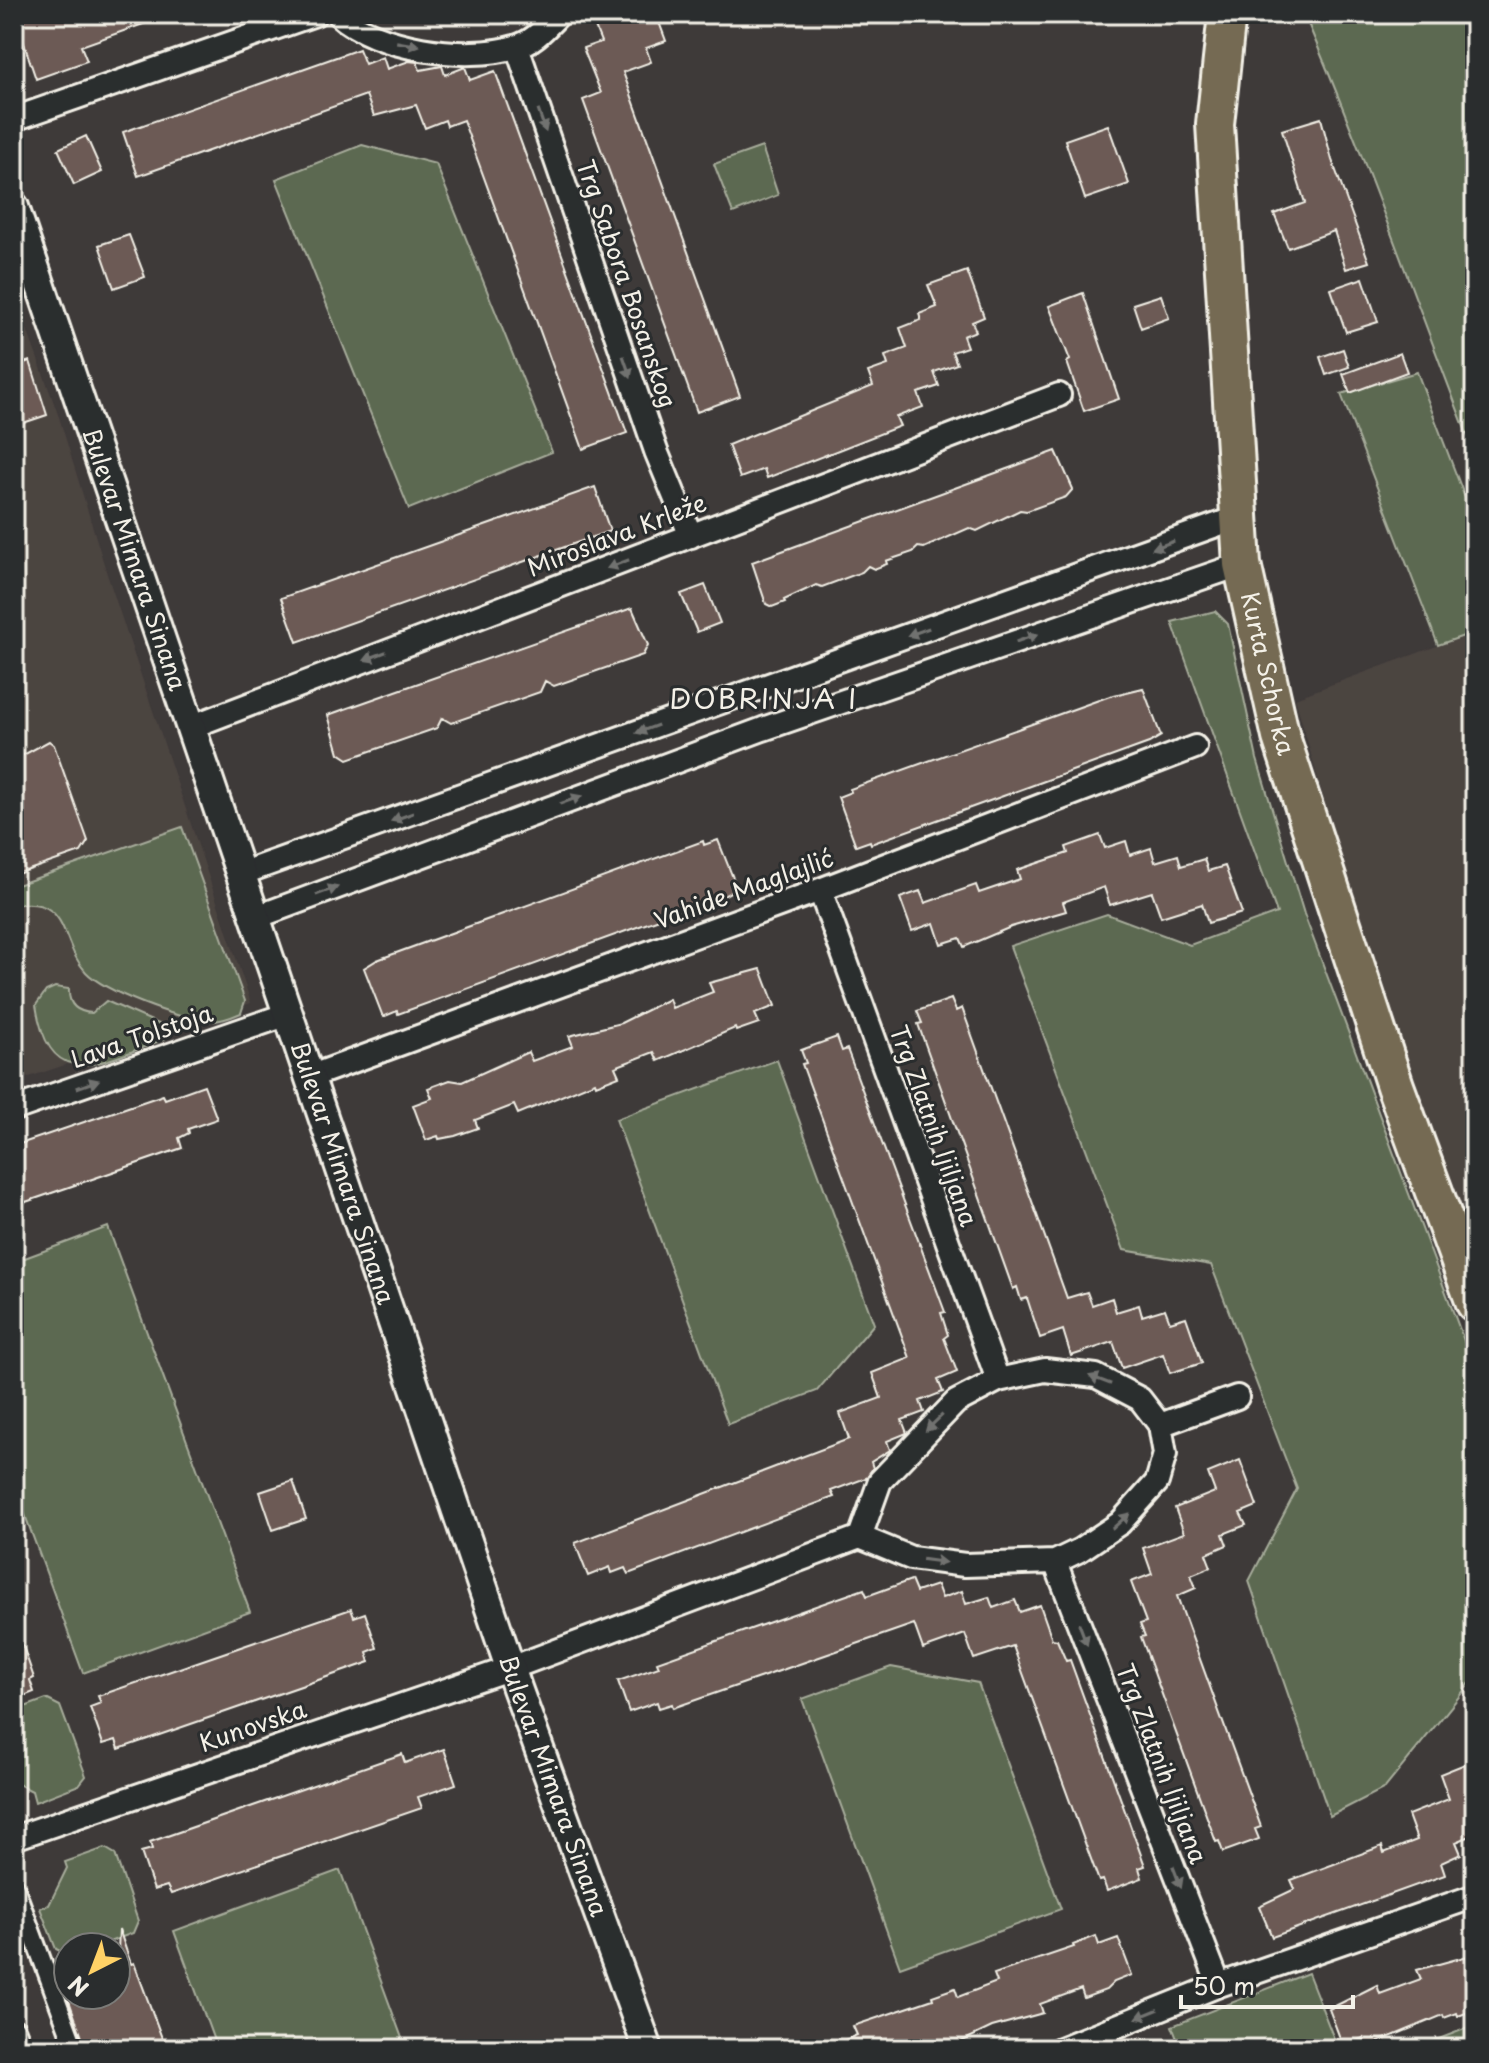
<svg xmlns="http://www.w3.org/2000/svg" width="1489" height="2063" font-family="'Playpen Sans',sans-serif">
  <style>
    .built { fill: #4c4441 }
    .green { fill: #5c6951; stroke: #a8ad9c; stroke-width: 2 }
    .building { fill: #6c5a54; stroke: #f4f1e8; stroke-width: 2 }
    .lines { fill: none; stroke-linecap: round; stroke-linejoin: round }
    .pedestrian-casing { stroke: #f4f1e8; stroke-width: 22 }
    .minor-casing { stroke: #f4f1e8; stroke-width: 28 }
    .tertiary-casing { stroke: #f4f1e8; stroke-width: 34 }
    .primary-casing { stroke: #f4f1e8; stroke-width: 42 }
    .pedestrian { stroke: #2a2d2e; stroke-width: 16 }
    .minor { stroke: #2a2d2e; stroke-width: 22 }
    .tertiary { stroke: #2a2d2e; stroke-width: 28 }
    .primary { stroke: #756b52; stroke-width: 36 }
    .oneway { fill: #71726f }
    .labels { text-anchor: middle; stroke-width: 6; stroke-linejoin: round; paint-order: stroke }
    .street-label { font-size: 24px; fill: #f4f1e8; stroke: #2a2d2e }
    .quarter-label { font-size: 28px; letter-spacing: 2px; fill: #f4f1e8; stroke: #2a2d2e }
  </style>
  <rect width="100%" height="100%" fill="#3e3a39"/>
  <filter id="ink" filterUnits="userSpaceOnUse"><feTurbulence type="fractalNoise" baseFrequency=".0125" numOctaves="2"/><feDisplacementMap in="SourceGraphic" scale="16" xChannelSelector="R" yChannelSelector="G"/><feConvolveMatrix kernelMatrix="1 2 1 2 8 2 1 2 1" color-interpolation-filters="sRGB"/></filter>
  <g filter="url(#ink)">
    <path class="built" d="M14 294 59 417 108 577 251 1003 14 1082Z
      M1475 632V1249L1398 1040 1338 850 1295 698Z"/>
    <path class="green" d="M1304 14H1475V455C1418 308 1366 159 1304 14Z
      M362 145 436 164 552 452 409 509 276 179Z
      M762 147 778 195 733 213 714 164Z
      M1417 372 1475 524V632L1438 645 1341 394Z
      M1215 611 1228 624 1257 759 1304 914 1475 1370V1677L1385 1788 1330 1816 1249 1581 1297 1489 1211 1265 1124 1250 1010 946 1107 914 1190 945 1277 913 1172 622Z
      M182 827 245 1001 241 1013C229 1018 219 1022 206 1021 179 1019 105 992 86 972 59 943 71 895 14 905V886Z
      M55 987 69 989C68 1005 77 1012 92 1013L106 1001 168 1028 170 1033 165 1039C105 1060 50 1098 36 1005L46 991Z
      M777 1060 874 1324 817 1391 728 1424 616 1119Z
      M108 1227 250 1612 83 1673 14 1485V1262Z
      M891 1667 978 1683 1061 1909 900 1967 802 1699Z
      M46 1699 60 1706 86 1776 79 1785 35 1802 32 1791 14 1782V1711Z
      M105 1848 115 1854 138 1921 133 1933 96 1947H68V1955L56 1949 40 1908 49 1905 67 1868 65 1862Z
      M340 1870 406 2049H217L174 1931Z
      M1308 1973 1338 2049H1181L1172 2026Z
      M1475 2025V2049H1413Z"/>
    <path class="building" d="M14 14H163V17L81 46 87 61 36 79Z
      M614 14H656L666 41 646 48 651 62 623 72 740 396 697 412 583 100 601 93 583 48 601 42 595 27 616 20Z
      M359 49 365 64 383 57 387 69 409 61 417 62 420 70 442 66 445 75 465 67 470 80 495 71 627 433 583 449 463 120 447 126 445 120 425 128 416 105 374 116 366 95 138 176 123 132Z
      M1321 118 1332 160 1369 262 1346 269 1334 231 1288 248 1274 214 1305 203 1282 130Z
      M1108 125 1129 184 1085 199 1065 140Z
      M86 136 102 172 74 185 58 149Z
      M129 235 145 277 114 288 99 245Z
      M967 271 984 317 972 322 976 331 963 336 967 347 952 352 957 364 934 372 939 386 918 393 923 407 896 417 900 426 767 478 764 469 740 478 728 445 873 386 868 372 888 365 885 356 907 348 900 328 921 320 919 314 937 307 928 285Z
      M1363 278 1378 322 1346 332 1331 289Z
      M1083 293 1119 399 1084 411 1067 362 1070 360 1049 306Z
      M1161 295 1169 318 1141 328 1133 304Z
      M1343 349 1349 367 1326 375 1320 357Z
      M1400 353 1407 372 1350 393 1343 374Z
      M30 361 47 415 14 426V366Z
      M1056 451 1073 489 1066 497 1027 511 1020 510 977 531 969 528 924 548 918 547 913 552 886 561 887 564 874 569 868 566 862 572 822 587 816 585 784 600 785 602 772 607 766 604 752 562Z
      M595 487 610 531 297 642 281 598Z
      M705 585 720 623 697 632 681 594Z
      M632 608 648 645 643 655 554 686 545 681 540 692 451 723 442 718 437 728 348 759 339 753 328 715Z
      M1143 688 1161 736 1149 743 871 844 870 841 856 846 838 797 851 792 850 789 1110 696Z
      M49 741 54 745 88 841 81 852 14 875V760Z
      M1100 835 1105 848 1126 841 1130 855 1151 848 1155 862 1178 855 1181 866 1204 859 1208 871 1225 866 1242 913 1208 923 1202 904 1161 917 1152 892 1110 905 1104 887 1063 902 1066 911 1011 927 964 947 960 938 941 944 934 923 912 931 900 898 920 891 925 903 976 885 979 893 1020 879 1017 870 1068 853 1066 847Z
      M718 840 737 888 725 895 398 1014 397 1011 383 1017 364 968 377 960 703 841 704 845Z
      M761 969 775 1006 755 1014 759 1023 736 1031 735 1028 658 1061 654 1052 615 1067 619 1076 596 1085 595 1082 518 1114 514 1105 475 1120 478 1128 455 1136 439 1139 438 1136 426 1140 413 1105 432 1098 428 1088 450 1080 462 1082 528 1052 532 1061 573 1046 569 1036 621 1023 669 999 672 1008 713 992 709 983Z
      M951 999 956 1011 962 1008 1067 1298 1087 1292 1092 1305 1112 1298 1116 1312 1139 1305 1142 1316 1165 1309 1170 1322 1186 1317 1202 1363 1170 1373 1163 1354 1122 1368 1113 1342 1071 1356 1063 1330 1040 1338 1027 1298 1021 1300 1017 1287 1013 1289 918 1024 922 1023 917 1011Z
      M837 1037 842 1051 847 1049 945 1312 941 1313 948 1335 944 1338 957 1372 938 1380 943 1392 920 1401 924 1412 902 1420 907 1433 887 1441 890 1450 871 1462 873 1468 866 1478 831 1491 834 1497 628 1574 625 1568 612 1573 610 1567 588 1576 575 1543 849 1439 840 1413 881 1398 872 1373 910 1358 802 1064 806 1063 801 1050Z
      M204 1085 217 1119 188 1129 189 1133 179 1138 182 1148 14 1206V1146L163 1095 165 1099Z
      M1240 1460 1257 1506 1240 1513 1246 1525 1223 1534 1227 1545 1206 1554 1211 1567 1191 1575 1196 1588 1177 1596 1261 1827 1255 1829 1259 1839 1223 1852 1219 1841 1216 1842 1141 1637 1145 1636 1140 1624 1146 1622 1131 1582 1152 1574 1143 1548 1184 1533 1175 1508 1215 1492 1208 1473Z
      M293 1481 306 1519 273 1530 260 1492Z
      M911 1580 916 1592 937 1585 942 1598 962 1591 966 1604 989 1597 993 1608 1015 1600 1020 1612 1040 1605 1052 1639 1057 1640 1066 1661 1070 1660 1145 1866 1139 1868 1142 1878 1107 1891 1103 1880 1099 1881 1013 1646 974 1659 965 1634 923 1649 914 1624 673 1708 672 1704 659 1708 657 1702 629 1712 618 1681 659 1667 657 1662 864 1589 867 1596Z
      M351 1609 354 1617 365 1613 377 1648 367 1652 370 1662 119 1749 116 1740 103 1744 90 1707 101 1703 98 1696Z
      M17 1629 34 1678 30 1680 34 1692 14 1700Z
      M444 1749 456 1784 418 1797 422 1808 171 1894 167 1886 154 1890 141 1852 152 1849 150 1842 402 1754 405 1763Z
      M1475 1760V1834L1456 1842 1461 1854 1441 1863 1445 1875 1272 1937 1259 1906 1295 1889 1291 1880 1382 1846 1384 1853 1417 1840 1408 1815 1449 1799 1440 1774Z
      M119 1929 131 1964 134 1963 166 2049H86L67 1995H116Z
      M1096 1936 1099 1945 1118 1938 1132 1975 1114 1982 1106 1990 1084 1998 1081 1989 1040 2004 1043 2013 992 2027 946 2049 940 2041 918 2049H824L857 2035 853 2026 933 1999 932 1996 955 1988 958 1997 997 1982 994 1974 1074 1947 1073 1945Z
      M1475 1954V2010L1458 2016 1457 2013 1444 2018 1443 2015 1366 2047 1363 2038 1343 2046 1329 2009 1377 1985 1380 1994 1421 1979 1417 1970Z"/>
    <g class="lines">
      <defs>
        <path id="pedestrian" d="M14 1884 75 2049"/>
        <path id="minor" d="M338 14C376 49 466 62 515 47 534 42 546 27 559 14
          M517 47 656 451 691 536
          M14 119 315 14
          M193 726 1059 395
          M240 874 1236 518
          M820 890 998 1380
          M254 918 763 729 1242 564
          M309 1077 820 890 1195 747
          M14 1109 288 1014
          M1160 1425 1237 1397
          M1055 1562 1219 1985
          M14 1838 511 1668 860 1537 911 1558 965 1565 1055 1562 1080 1550 1120 1523 1157 1482 1165 1454 1160 1425 1140 1399 1096 1376 1045 1370 998 1380 956 1402 880 1481 860 1537
          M14 2031 21 2049
          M1060 2049 1219 1985 1475 1896"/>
        <g id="tertiary">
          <path id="s1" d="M14 207 517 1688 648 2049"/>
        </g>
        <g id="primary">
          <path id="s2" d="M1227 14 1215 124 1242 564 1281 737 1395 1086 1475 1303"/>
        </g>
      </defs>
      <use href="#pedestrian" class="pedestrian-casing"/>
      <use href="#minor" class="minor-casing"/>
      <use href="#tertiary" class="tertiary-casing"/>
      <use href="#primary" class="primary-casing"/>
      <use href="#pedestrian" class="pedestrian"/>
      <use href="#minor" class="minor"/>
      <use href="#tertiary" class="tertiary"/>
      <use href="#primary" class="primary"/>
    </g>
    <defs><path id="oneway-solid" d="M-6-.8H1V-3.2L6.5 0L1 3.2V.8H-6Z" transform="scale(2)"/></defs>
    <g class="oneway">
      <use href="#oneway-solid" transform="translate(408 44) rotate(10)"/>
      <use href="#oneway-solid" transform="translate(542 121) rotate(71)"/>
      <use href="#oneway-solid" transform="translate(627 367) rotate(71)"/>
      <use href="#oneway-solid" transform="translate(1163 545) rotate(160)"/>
      <use href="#oneway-solid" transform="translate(618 564) rotate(159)"/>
      <use href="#oneway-solid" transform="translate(918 632) rotate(160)"/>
      <use href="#oneway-solid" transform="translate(1027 638) rotate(-19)"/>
      <use href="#oneway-solid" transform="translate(375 656) rotate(159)"/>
      <use href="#oneway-solid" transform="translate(647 729) rotate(160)"/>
      <use href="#oneway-solid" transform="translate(571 800) rotate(-20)"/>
      <use href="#oneway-solid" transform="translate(402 817) rotate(160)"/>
      <use href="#oneway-solid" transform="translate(327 891) rotate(-20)"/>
      <use href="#oneway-solid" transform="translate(88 1084) rotate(-19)"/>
      <use href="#oneway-solid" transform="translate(1100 1380) rotate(-159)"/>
      <use href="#oneway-solid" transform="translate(934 1423) rotate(136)"/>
      <use href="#oneway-solid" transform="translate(1121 1521) rotate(-42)"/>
      <use href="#oneway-solid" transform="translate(934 1561) rotate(8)"/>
      <use href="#oneway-solid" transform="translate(1083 1634) rotate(69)"/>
      <use href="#oneway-solid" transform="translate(1177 1877) rotate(69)"/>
      <use href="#oneway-solid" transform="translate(1147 2014) rotate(158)"/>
    </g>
  </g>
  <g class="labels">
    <g class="street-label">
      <text transform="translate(626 284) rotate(71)" y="8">Trg Sabora Bosanskog</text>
      <text transform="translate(617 536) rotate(-21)" y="8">Miroslava Krleže</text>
      <text dy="8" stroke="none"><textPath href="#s1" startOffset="372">Bulevar Mimara Sinana</textPath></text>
      <text dy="8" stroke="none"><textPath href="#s2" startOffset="664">Kurta Schorka</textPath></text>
      <text transform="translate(744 890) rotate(-20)" y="8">Vahide Maglajlić</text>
      <text transform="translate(142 1037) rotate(-19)" y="8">Lava Tolstoja</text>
      <text transform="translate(933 1126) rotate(70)" y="8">Trg Zlatnih ljiljana</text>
      <text dy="8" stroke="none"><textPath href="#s1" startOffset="1020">Bulevar Mimara Sinana</textPath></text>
      <text transform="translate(253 1727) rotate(-19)" y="8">Kunovska</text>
      <text transform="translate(1161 1764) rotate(69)" y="8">Trg Zlatnih ljiljana</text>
      <text dy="8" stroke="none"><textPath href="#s1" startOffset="1668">Bulevar Mimara Sinana</textPath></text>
    </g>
    <g class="quarter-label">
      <text x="764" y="709">DOBRINJA I</text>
    </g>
  </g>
  <rect width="1489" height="2063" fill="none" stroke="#2a2d2e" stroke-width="48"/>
  <rect x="24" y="24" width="1441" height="2015" fill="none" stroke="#f4f1e8" stroke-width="3" filter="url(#ink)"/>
  <g transform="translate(92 1971) rotate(222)"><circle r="38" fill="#2a2d2e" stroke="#7b7b78" stroke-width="2"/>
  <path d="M0-6L14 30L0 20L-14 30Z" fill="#ffd166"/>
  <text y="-12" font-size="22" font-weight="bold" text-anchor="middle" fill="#f4f1e8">N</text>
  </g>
  <path d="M1181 1995v12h172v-12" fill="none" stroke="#f4f1e8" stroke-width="4"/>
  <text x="1193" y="1995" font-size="24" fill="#f4f1e8" stroke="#2a2d2e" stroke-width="6" paint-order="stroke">50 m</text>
</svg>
